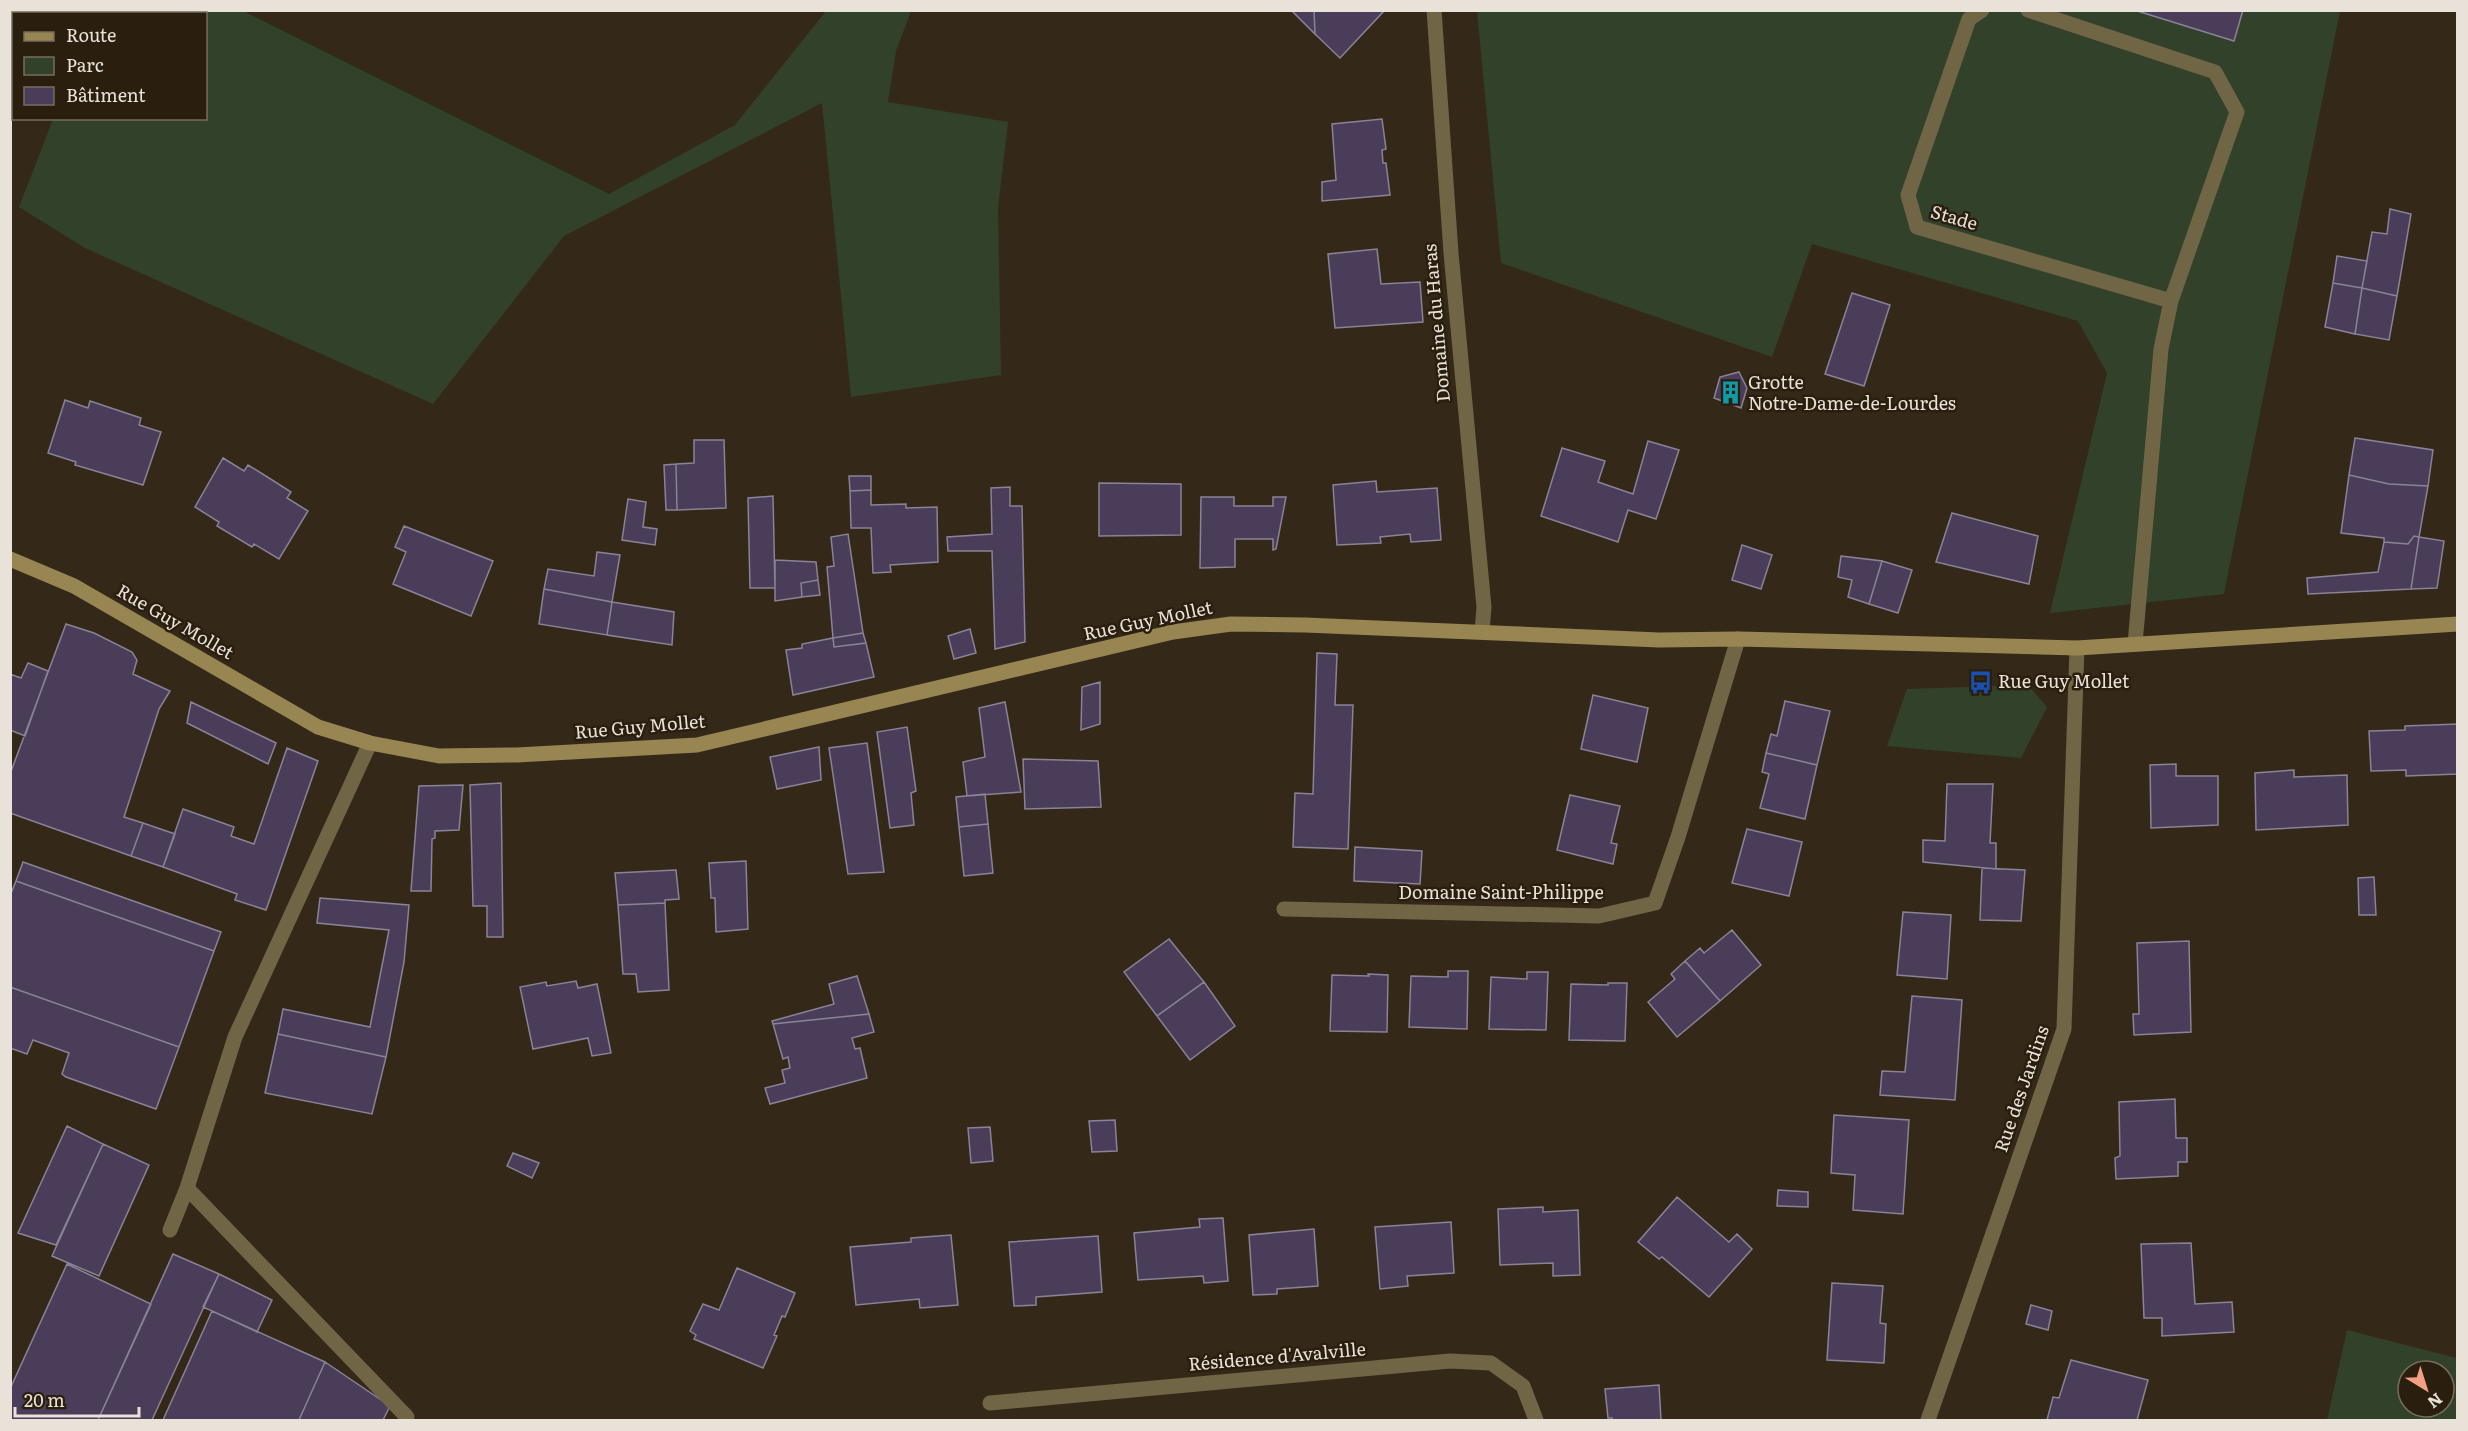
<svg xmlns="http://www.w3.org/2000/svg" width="2468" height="1431" font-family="Literata,serif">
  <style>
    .green { fill: #32412a; fill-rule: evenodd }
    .building { fill: #4a3d59; stroke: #8a8296; stroke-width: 1.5 }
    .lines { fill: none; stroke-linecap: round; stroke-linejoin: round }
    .lane { stroke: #706545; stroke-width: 15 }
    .street { stroke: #706545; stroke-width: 15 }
    .secondary { stroke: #978651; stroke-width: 15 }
    .labels { text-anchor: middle; stroke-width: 5; stroke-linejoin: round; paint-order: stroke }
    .street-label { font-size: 18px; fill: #e9e2d8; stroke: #2a1f0f }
    .poi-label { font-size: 18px; fill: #e9e2d8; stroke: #2a1f0f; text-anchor: start }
  </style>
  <rect width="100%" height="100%" fill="#342919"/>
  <path class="green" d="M10 11H243L609 194 735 125 826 11H911L896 51 888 102 1008 122 998 208 1001 375 851 397 822 103 564 236 433 404 85 248 19 207 53 119 206 118V14H14L13 51 11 49Z
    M1477 11H2340L2224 594 2050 613 2107 373 2078 321 1812 244 1772 357 1501 263Z
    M2028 685 2047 707 2021 758 1887 746 1907 689Z
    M2347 1330 2457 1358V1420H2327ZM2408 1371H2444V1407H2408Z"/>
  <path class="building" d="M1291 10H1314L1315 34Z
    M1314 10H1382L1383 12 1340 58 1315 34Z
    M2134 10H2243L2234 41Z
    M1382 119 1386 149 1382 150 1383 163H1386L1390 195 1322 201V182L1336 180 1332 124Z
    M2390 209 2411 214 2397 296 2362 288 2372 232 2387 234Z
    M1377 249 1381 284 1420 282 1423 322 1335 328 1328 254Z
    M2337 256 2367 261 2362 288 2333 283Z
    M2333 283 2362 288 2355 334 2325 327Z
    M2362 288 2397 296 2389 340 2355 334Z
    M1852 293 1890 305 1864 386 1825 374Z
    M1739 372 1747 388 1741 408 1714 398 1720 377Z
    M65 400 88 408 90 401 141 418 139 425 161 432 143 485 75 465 76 462 48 453Z
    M2355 438 2433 450 2428 486 2389 484 2349 475Z
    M694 440H724L726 508 677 510 676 464 694 463Z
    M1648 441 1679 450 1656 519 1628 510 1618 542 1541 516 1562 448 1605 461 1598 482 1633 494Z
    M223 458 244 471 248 465 269 478 291 492 287 498 308 511 279 559 254 544 252 547 217 526 219 522 195 507Z
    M676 464 677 510H666L664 465Z
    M2349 475 2389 484 2428 486 2419 537 2414 536 2408 544 2384 542V538L2341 533Z
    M849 476H871V490L850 491Z
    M1376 481 1377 492 1437 488 1441 540 1411 542 1410 534 1380 537 1381 543 1337 545 1333 485Z
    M1099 483 1181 484V535L1099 536Z
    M1010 487V506H1022L1025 642 995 649 992 551H948L947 537 992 534 991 488Z
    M871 490V505L906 504V508L937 507 938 562 890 565 891 572 873 573 871 528H851L850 491Z
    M773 496 775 588H750L748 498Z
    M1201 497H1234V506H1273V497H1286L1276 549 1273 550V539H1235V567L1200 568Z
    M628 499 646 502 643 527 657 529 655 545 622 540Z
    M1952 513 2038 536 2029 584 1936 562Z
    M404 526 493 561 471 616 393 584 406 552 395 547Z
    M848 534 863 633 833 638 827 567 834 566 831 537Z
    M2414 536 2419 537 2411 589 2308 594 2307 578 2378 572 2384 542 2408 544Z
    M2419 537 2444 541 2437 588 2411 589Z
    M1742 545 1772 555 1761 589 1732 580Z
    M597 552 620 555 612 602 544 589 548 569 594 576Z
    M1841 556 1882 561 1869 604 1848 597 1852 580 1838 577Z
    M775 560 816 562 818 580 801 583 802 597 775 601Z
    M1882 561 1912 570 1898 613 1869 604Z
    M818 580 820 595 802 597 801 583Z
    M544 589 612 602 607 635 539 624Z
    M612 602 674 612 672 645 607 635Z
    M66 624 94 633 132 652 137 660 133 674 170 691 159 709 124 817 143 823 131 856 10 813V774Z
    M970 629 976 653 954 659 948 636Z
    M863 633 866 643 834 647 833 638Z
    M833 638 834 647 866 643 874 677 793 695 786 650 802 648V644Z
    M1317 653 1337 654 1335 705H1353L1348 849 1293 847 1295 793 1313 794Z
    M28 663 48 671 25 736 10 730V674L21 678Z
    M1100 682V724L1081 730 1082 687Z
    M1593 695 1648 708 1637 762 1581 749Z
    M1785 701 1830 711 1817 765 1766 753 1771 734 1777 736Z
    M191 702 276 743 268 764 187 723Z
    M1005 702 1021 792 967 796 963 762 985 757 979 708Z
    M2458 724V774L2406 776V770L2371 771 2369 731 2405 730V726Z
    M907 727 916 791 911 793 914 825 890 828 877 732Z
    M867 743 884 872 848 874 829 748Z
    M819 747 821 780 777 789 770 757Z
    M287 748 318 761 266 910 235 900 237 894 163 867 183 809 234 827 231 836 254 844Z
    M1766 753 1817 765 1805 819 1760 808 1769 774 1762 772Z
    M1023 759 1098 761 1101 807 1025 809Z
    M2176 764V776H2218V825L2151 828 2150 765Z
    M2294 770V777L2347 775 2348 825 2256 830 2255 773Z
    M501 783 503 937H487V906H473L470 785Z
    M1947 784H1993L1990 843H1996V869L1923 862V840L1945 841Z
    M463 785 459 830 435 831V838L432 839 431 891H411L419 786Z
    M985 794 988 824 959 827 956 797Z
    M1570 795 1620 806 1611 843 1617 844 1613 864 1557 850Z
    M143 823 175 834 163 867 131 856Z
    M988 824 993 873 964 876 959 827Z
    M1747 829 1802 842 1789 896 1732 883Z
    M1355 847 1422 851 1420 884 1354 881Z
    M746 861 748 929 716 932 715 898H711L709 863Z
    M23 862 221 932 214 951 16 881Z
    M1982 868 2025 870 2021 921 1980 920Z
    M676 870 679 899 665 900V903L618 905 615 873Z
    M2374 877 2376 915H2359L2358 878Z
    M16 881 214 951 179 1047 10 987V896Z
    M320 898 409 905 404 962 386 1057 278 1034 283 1009 370 1027 389 930 317 923Z
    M665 903 669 990 638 992 636 974H623L618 905Z
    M1903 912 1951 915 1947 979 1897 975Z
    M1732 930 1761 965 1720 1001 1685 961 1700 948 1704 953Z
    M1169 939 1204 982 1157 1016 1124 972Z
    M2189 941 2191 1032 2134 1035 2133 1014H2139L2137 943Z
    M1685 961 1720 1001 1677 1037 1648 1002 1675 979 1671 974Z
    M1448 971H1468L1467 1029 1409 1027 1411 976 1448 977Z
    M1527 972H1548L1546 1030 1489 1029 1491 977 1527 979Z
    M1368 974 1388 975 1387 1032 1330 1031 1332 975 1369 976Z
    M857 976 869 1014 773 1024 772 1021 834 1004 829 984Z
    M576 981 578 988 597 984 611 1053 592 1056 588 1038 533 1049 520 987 546 982 547 986Z
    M1204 982 1235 1026 1190 1060 1157 1016Z
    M1608 983H1627L1625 1041 1569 1040 1571 984 1608 985Z
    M10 987 179 1047 156 1109 66 1077 62 1074 69 1053 33 1040 27 1054 10 1048Z
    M1912 996 1962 1000 1955 1100 1880 1095 1882 1071 1905 1072Z
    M869 1014 874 1032 852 1038 855 1049 860 1048 867 1078 770 1104 765 1088 785 1083 782 1070 790 1068 788 1057 783 1059 773 1024Z
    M278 1034 386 1057 372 1114 265 1093Z
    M2175 1099 2176 1138H2187V1162H2178V1176L2116 1179 2115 1158 2120 1156 2119 1102Z
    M1834 1115 1909 1120 1903 1214 1853 1210 1855 1175 1831 1173Z
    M1115 1120 1117 1151 1092 1152 1089 1121Z
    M67 1126 103 1144 56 1245 18 1233Z
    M990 1127 993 1161 971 1163 968 1128Z
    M103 1144 149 1165 99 1276 52 1256Z
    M513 1153 539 1163 532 1178 507 1166Z
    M1778 1190 1808 1192V1207L1777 1206Z
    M1677 1197 1729 1242 1737 1234 1752 1249 1709 1297 1662 1257 1659 1259 1638 1242Z
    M1543 1207V1212L1578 1210 1580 1275 1553 1276V1263L1500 1265 1498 1209Z
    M1223 1218 1228 1281 1204 1283 1203 1276 1138 1280 1134 1233 1200 1227 1199 1219Z
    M1451 1222 1454 1273 1407 1276 1408 1286 1380 1289 1375 1227Z
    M1314 1229 1318 1286 1277 1289V1294L1253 1295 1249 1235Z
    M951 1235 958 1305 920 1308 919 1299 856 1305 850 1247 911 1242V1238Z
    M1098 1236 1102 1292 1036 1297V1305L1014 1306 1009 1242Z
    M2191 1243 2195 1304 2232 1302 2234 1332 2162 1336V1318H2144L2141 1244Z
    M173 1254 219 1274 152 1420H98Z
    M67 1264 151 1304 98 1420H10V1389Z
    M737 1268 795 1293 785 1317 782 1316 774 1335 777 1336 763 1368 694 1339 696 1335 690 1331 703 1304 719 1310Z
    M219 1274 272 1300 257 1332 203 1307Z
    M1832 1283 1883 1286 1880 1323 1886 1324 1884 1363 1827 1360Z
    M2031 1305 2052 1311 2048 1330 2026 1324Z
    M212 1311 325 1362 299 1420H163Z
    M2071 1360 2148 1380 2137 1420H2047L2053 1397 2059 1398Z
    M325 1362 390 1406 383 1420H299Z
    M1659 1385 1661 1420H1612V1418H1608L1605 1389Z"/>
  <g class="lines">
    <path class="lane" d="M1982 10 1969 19 1908 195 1917 227 2171 301
      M2028 10 2215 72 2237 112 2171 301 2161 349 2135 644
      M370 743 235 1037 187 1188 407 1417
      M170 1230 187 1188"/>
    <path class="street" d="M1434 10 1451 253 1484 607 1482 632
      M1284 909 1599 916 1655 903 1678 837 1738 639
      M990 1403 1450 1361 1491 1363 1523 1386 1536 1420
      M1928 1420 2064 1029 2077 648"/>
    <path class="secondary" d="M10 559 74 586 318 727 370 743 439 756 517 755 697 745 1173 632 1231 624 1305 625 1659 640 1738 639 2077 648 2458 624"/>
  </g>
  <defs>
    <symbol id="building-bare" viewBox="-9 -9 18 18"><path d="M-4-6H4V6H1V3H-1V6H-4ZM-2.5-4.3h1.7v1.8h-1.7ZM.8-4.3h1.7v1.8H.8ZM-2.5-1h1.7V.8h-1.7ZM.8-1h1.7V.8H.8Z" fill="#0f9aa8" stroke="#2a1f0f" stroke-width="2.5" paint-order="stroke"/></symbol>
    <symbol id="bus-bare" viewBox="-9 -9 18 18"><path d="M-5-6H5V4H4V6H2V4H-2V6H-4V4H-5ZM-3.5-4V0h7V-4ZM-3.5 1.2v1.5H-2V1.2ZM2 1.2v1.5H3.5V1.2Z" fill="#1a4fb4" stroke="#2a1f0f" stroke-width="2.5" paint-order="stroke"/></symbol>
  </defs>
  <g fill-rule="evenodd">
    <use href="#building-bare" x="1714" y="376" width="33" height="33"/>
    <use href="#bus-bare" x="1964" y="666" width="33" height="33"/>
  </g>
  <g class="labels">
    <g class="street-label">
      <text transform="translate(1954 218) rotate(16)" y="6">Stade</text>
      <text transform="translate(1437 323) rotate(-95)" y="6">Domaine du Haras</text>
      <text transform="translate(1148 621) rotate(-12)" y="6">Rue Guy Mollet</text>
      <text transform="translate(175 622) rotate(30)" y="6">Rue Guy Mollet</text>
      <text transform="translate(640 727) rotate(-5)" y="6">Rue Guy Mollet</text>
      <text x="1501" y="899">Domaine Saint-Philippe</text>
      <text transform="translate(2022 1089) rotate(-71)" y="6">Rue des Jardins</text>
      <text transform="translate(1277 1357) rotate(-5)" y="6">Résidence d'Avalville</text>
    </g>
    <g class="poi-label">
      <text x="1748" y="389">Grotte<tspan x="1748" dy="21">Notre-Dame-de-Lourdes</tspan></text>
      <text x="1998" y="688">Rue Guy Mollet</text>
    </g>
  </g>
  <rect width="2468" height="1431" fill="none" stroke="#e9e2d8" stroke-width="24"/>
  <rect x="12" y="12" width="195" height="108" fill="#2a1f0f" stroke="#766d5f" stroke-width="1.5"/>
  <rect x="24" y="32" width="30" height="9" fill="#978651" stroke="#766d5f" stroke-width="1.5"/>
  <text x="66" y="42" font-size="18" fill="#e9e2d8">Route</text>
  <rect x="24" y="57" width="30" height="18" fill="#32412a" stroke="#766d5f" stroke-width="1.5"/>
  <text x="66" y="72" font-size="18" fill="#e9e2d8">Parc</text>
  <rect x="24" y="87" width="30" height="18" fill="#4a3d59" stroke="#766d5f" stroke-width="1.5"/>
  <text x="66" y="102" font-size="18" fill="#e9e2d8">Bâtiment</text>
  <g transform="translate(2426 1389) rotate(142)"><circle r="28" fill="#2a1f0f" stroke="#766d5f" stroke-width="1.5"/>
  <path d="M0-4.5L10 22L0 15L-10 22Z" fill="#f39f82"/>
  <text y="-9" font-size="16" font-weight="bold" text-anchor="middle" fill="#e9e2d8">N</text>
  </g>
  <path d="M15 1407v9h124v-9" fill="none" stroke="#e9e2d8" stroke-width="3"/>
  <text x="24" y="1407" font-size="18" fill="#e9e2d8" stroke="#2a1f0f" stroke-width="4.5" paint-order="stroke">20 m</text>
</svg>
